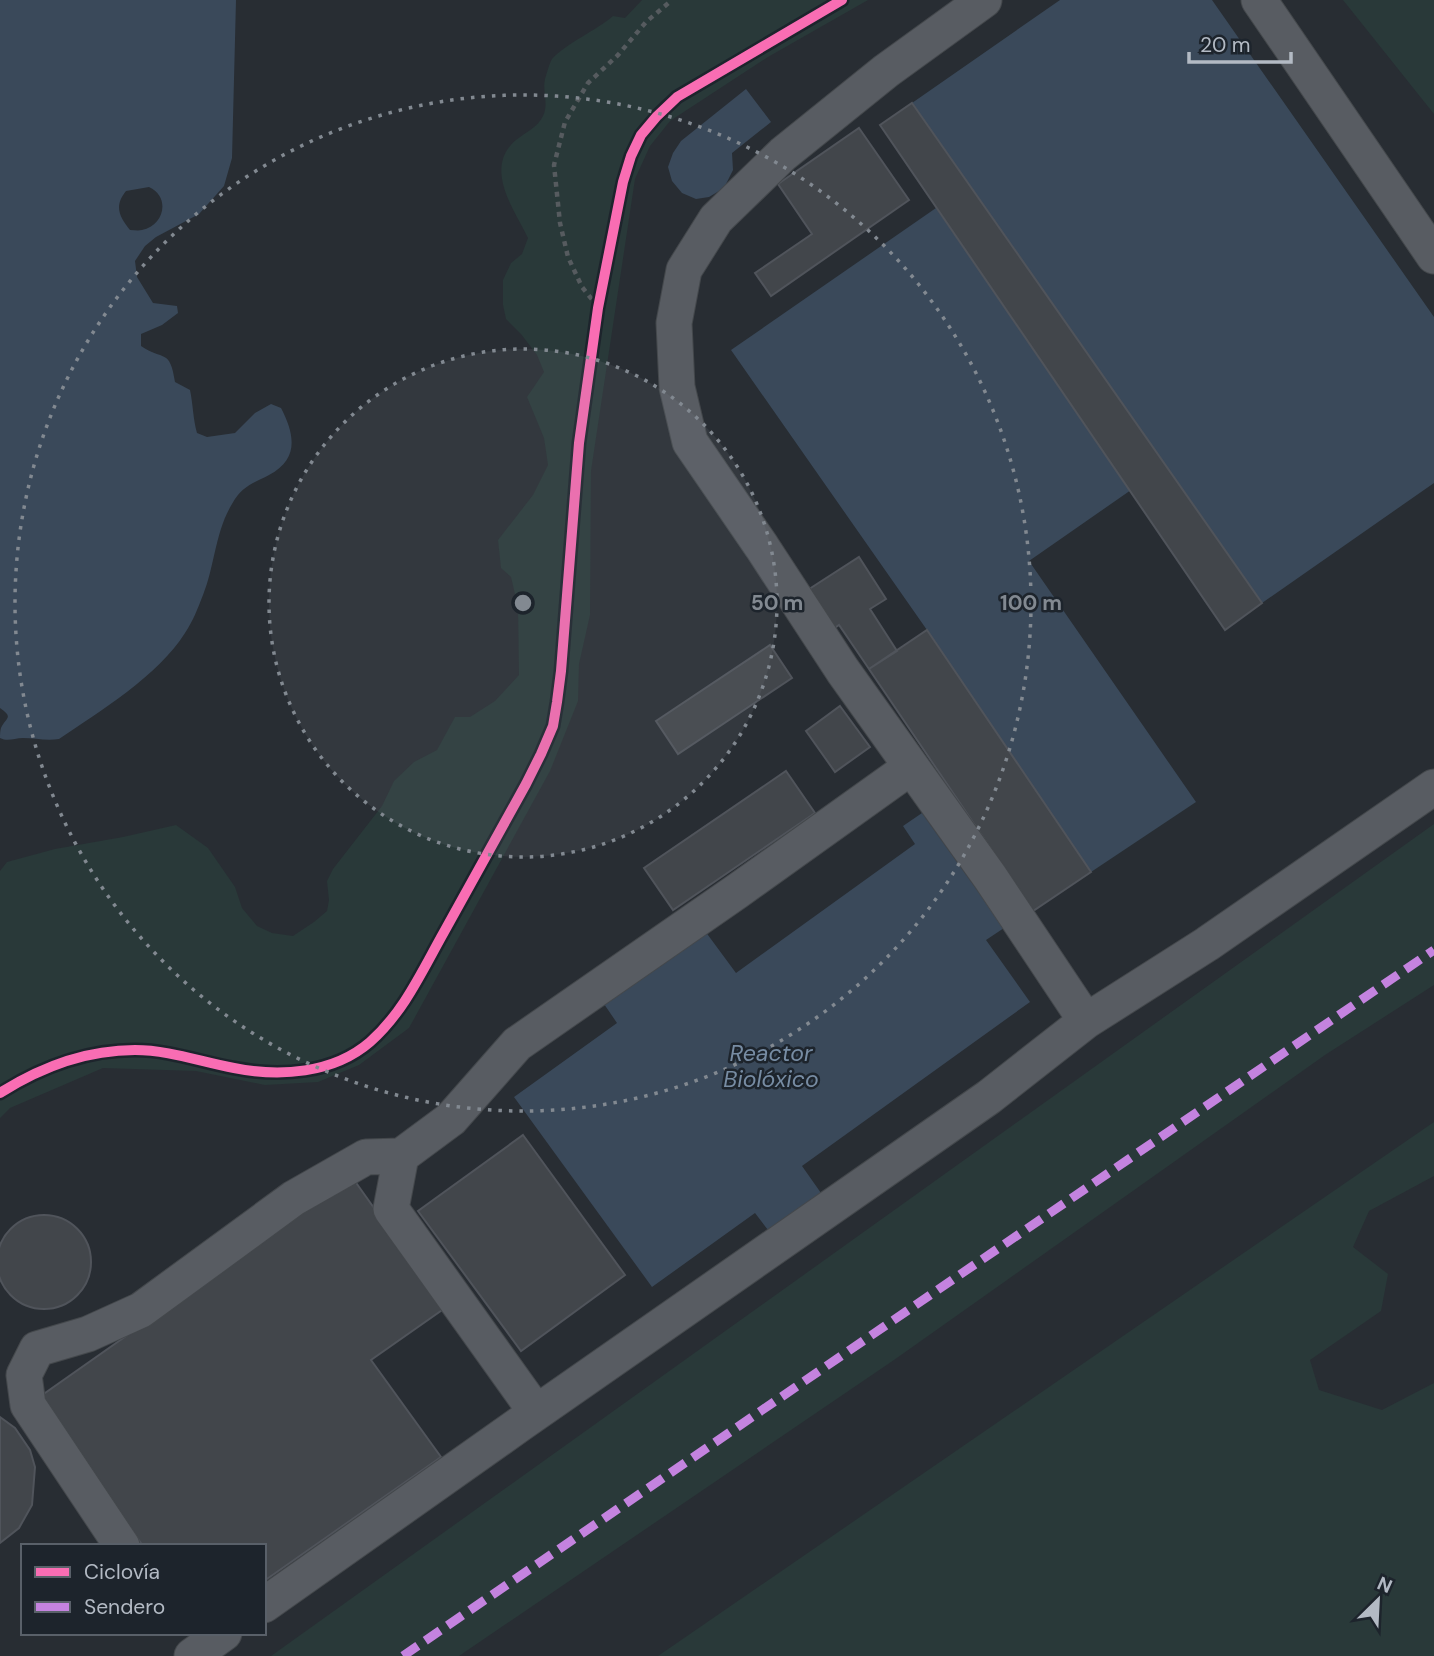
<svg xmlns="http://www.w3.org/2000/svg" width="1434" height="1656" font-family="'DM Sans',sans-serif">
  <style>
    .green { fill: #293939 }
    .water { fill: #3a495a; fill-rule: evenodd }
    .building { fill: #42464b; stroke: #50545b; stroke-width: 2 }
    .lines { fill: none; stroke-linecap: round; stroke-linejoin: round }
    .minor-casing { stroke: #44484c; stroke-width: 37 }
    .path { stroke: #565b5f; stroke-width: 4.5; stroke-dasharray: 5 5; stroke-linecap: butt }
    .minor { stroke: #585c62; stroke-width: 35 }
    .quiet { stroke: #c483df; stroke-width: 9; stroke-dasharray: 18 9; stroke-linecap: butt }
    .cycleway-casing { stroke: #1d242c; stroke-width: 15 }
    .cycleway { stroke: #f96db3; stroke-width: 10 }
    .ring { fill: none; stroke: #828991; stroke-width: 3.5; stroke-dasharray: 3.5 7 }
    .labels { text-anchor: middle; stroke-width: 5; stroke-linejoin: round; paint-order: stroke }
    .water-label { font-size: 23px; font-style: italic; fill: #778ca3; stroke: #1d242c }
    .centre { fill: #828991; stroke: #1d242c; stroke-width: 3.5 }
    .ring-label { font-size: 21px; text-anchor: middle; font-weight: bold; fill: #828991; stroke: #1d242c; stroke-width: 5; stroke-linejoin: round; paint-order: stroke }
  </style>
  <rect width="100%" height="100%" fill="#282d33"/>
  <path class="green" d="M642 0H868L768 57 670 121 650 146 635 179 591 471 590 615 579 664 578 701 550 771 409 1028 359 1065 318 1082 265 1085 196 1071 103 1068 10 1108 0 1118V871L7 862 55 849 123 837 176 825 208 848 235 887 242 908 257 926 272 933 293 936 314 922 327 911 329 900 327 881 333 869 382 806 394 781 414 762 437 750 455 717H470L495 701 519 675 518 607 511 577 501 568 498 540 533 495 548 465 544 438 527 397 544 372 537 355 521 334 506 319 503 305V280L511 263 522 254 528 238C514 209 483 168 516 140 526 132 537 128 543 116 549 104 542 91 545 79 547 73 549 64 552 59 565 44 597 30 613 16L625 18Z
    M1343 0H1434V114Z
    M1434 824V985L1325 1055 894 1360 459 1656H271Z
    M1434 1122V1176L1369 1211 1353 1247 1388 1274 1381 1311 1310 1360 1319 1390 1382 1410 1434 1383V1656H658Z"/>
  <path class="water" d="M0 0H236L232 158 224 186 199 214 156 237 145 246 135 261 137 277 153 303 177 306 178 313 162 325 141 334V346C163 361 170 348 175 382L190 390C193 404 193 419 197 433L207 437 235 433 255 413 271 404 281 408C295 435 299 459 269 475 252 484 242 486 232 504 215 532 215 565 203 595 198 608 193 621 185 633 158 676 100 711 59 739 46 741 35 738 23 738 14 738 8 742 0 738 0 735 0 731 1 728 6 717 14 718 0 708ZM149 187C171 197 164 226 142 230 138 231 134 230 130 230 119 216 114 206 126 191Z
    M1060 0H1212L1434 317V483L1262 603 912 103Z
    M746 89 771 122 732 153 733 170 724 188 709 197 696 199 682 193 672 181 668 167 673 153 681 141Z
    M936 208 1131 490 1029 561 1196 802 1091 872 927 630 731 350Z
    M922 813 1004 928 986 940 1030 1002 802 1166 821 1193 768 1230 755 1213 652 1287 514 1097 617 1023 604 1004 705 931 736 973 915 844 903 826Z"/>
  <path class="building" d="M912 103 1262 603 1225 630 880 125Z
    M859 128 909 200 771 296 755 273 812 234 778 184Z
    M859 557 886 599 870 609 897 651 869 669 839 625 829 632 803 593Z
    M927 630 1091 872 1033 911 869 669Z
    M770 645 792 678 678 754 656 721Z
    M840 706 870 747 835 772 806 731Z
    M786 771 815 813 673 910 644 868Z
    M523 1135 625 1275 521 1351 418 1211Z
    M352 1177 445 1308 371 1360 441 1457 264 1581V1546H143L38 1398Z
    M-3 1262a47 47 0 1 1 94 0a47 47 0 1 1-94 0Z
    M0 1417 15 1428 30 1450 35 1467 32 1505 19 1528 0 1543Z"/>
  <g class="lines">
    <defs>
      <path id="minor" d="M984 0 886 71 783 154 716 219 684 270 674 323 677 387 690 442 762 547 843 671 990 877 1086 1021 1207 944 1434 787
        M1259 0 1434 256
        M536 1412 391 1209 401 1156 451 1119 517 1044 736 892 911 767
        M122 1546 28 1405 24 1375 37 1349 88 1334 141 1310 294 1198 366 1157 401 1156
        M264 1605 520 1424 989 1097 1086 1021
        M192 1656 224 1633"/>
    </defs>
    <use href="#minor" class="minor-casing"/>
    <path class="path" d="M598 307 582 287 568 257 560 223 554 165 565 122 588 83 618 55 646 22 672 0
      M0 1093C41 1067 86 1050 135 1050 169 1050 201 1062 234 1068 279 1077 333 1074 370 1042 404 1012 422 971 444 932 471 883 499 833 526 784L541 754 553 726 557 702 561 671 579 443 598 308 623 182 631 156 641 135 657 116 677 97 842 0"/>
    <use href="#minor" class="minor"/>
    <path class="quiet" d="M403 1656 1434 950"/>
    <defs>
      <path id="cycleway" d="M0 1093C41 1067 86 1050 135 1050 169 1050 201 1062 234 1068 279 1077 333 1074 370 1042 404 1012 422 971 444 932 471 883 499 833 526 784L541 754 553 726 557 702 561 671 579 443 598 308 623 182 631 156 641 135 657 116 677 97 842 0"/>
    </defs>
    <use href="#cycleway" class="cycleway-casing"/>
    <use href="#cycleway" class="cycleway"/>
  </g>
  <circle cx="523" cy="603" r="254" fill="#828991" fill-opacity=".12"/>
  <g class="ring">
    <circle cx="523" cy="603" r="254"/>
    <circle cx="523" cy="603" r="508"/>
  </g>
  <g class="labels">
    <g class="water-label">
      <text x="771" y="1061">Reactor<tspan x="771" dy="26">Biolóxico</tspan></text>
    </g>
  </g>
  <circle cx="523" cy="603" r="10" class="centre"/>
  <g class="ring-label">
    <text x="777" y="610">50 m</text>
    <text x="1031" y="610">100 m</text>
  </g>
  <rect x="21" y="1544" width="245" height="91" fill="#1d242c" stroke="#596069" stroke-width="2"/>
  <rect x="35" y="1567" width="35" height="10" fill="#f96db3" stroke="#596069" stroke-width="2"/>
  <text x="84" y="1579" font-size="21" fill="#b3bac4">Ciclovía</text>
  <rect x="35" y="1602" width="35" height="10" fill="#c483df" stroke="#596069" stroke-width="2"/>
  <text x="84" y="1614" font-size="21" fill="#b3bac4">Sendero</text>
  <g transform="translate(1378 1600) rotate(24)" stroke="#1d242c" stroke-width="5" paint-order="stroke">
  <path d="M0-5L12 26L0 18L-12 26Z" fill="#b3bac4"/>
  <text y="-10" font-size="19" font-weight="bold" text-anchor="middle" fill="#b3bac4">N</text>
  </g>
  <path d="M1189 52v10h102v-10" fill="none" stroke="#b3bac4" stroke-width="3.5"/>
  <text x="1200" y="52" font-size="21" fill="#b3bac4" stroke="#1d242c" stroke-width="5" paint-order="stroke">20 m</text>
</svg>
